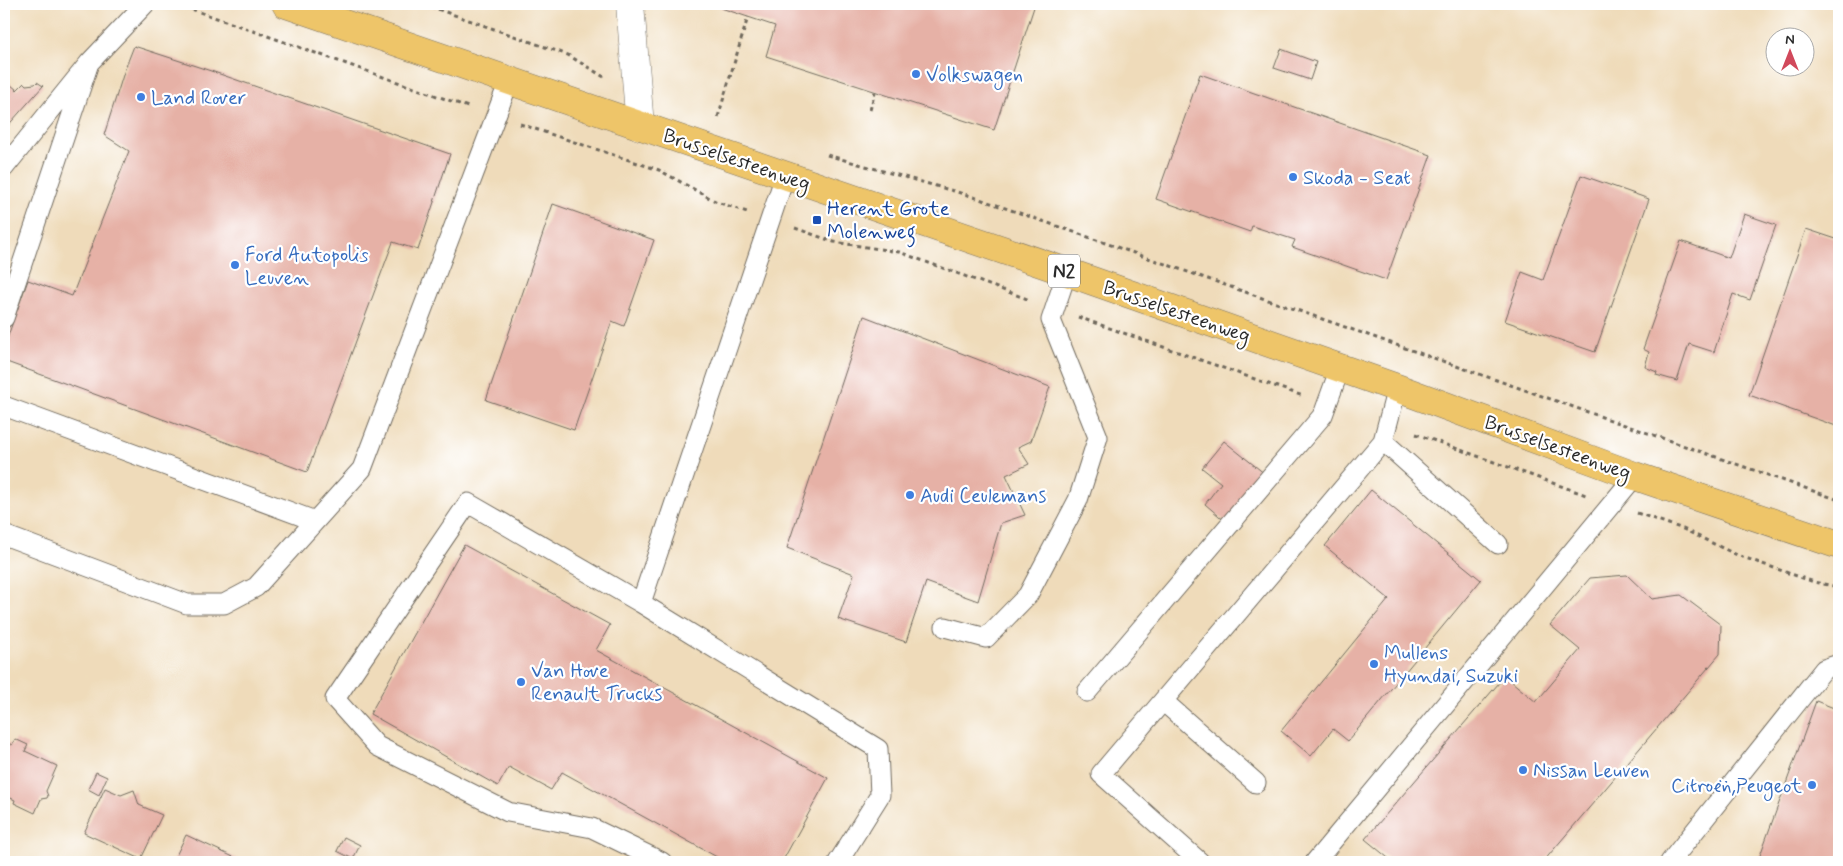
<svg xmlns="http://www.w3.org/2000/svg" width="1843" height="866" font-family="Mynerve,sans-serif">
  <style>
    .building { fill: #e6b1a6 }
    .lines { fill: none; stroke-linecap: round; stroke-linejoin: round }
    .service-casing { stroke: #70695d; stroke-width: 21 }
    .minor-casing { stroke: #70695d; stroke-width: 29 }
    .primary-casing { stroke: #70695d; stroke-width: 29 }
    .path { stroke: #70695d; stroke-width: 3; stroke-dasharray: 4 4; stroke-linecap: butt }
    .service { stroke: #fff; stroke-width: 19 }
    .minor { stroke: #fff; stroke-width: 28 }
    .primary { stroke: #eec569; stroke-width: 28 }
    .shop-dot { fill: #3f7fe0; stroke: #fff; stroke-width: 2 }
    .transit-dot { fill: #1a4fb4; stroke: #fff; stroke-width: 2 }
    .labels { text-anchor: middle; stroke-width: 4.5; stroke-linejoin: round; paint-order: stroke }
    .shield { fill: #fff; stroke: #6b6b6b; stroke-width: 1 }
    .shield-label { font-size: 19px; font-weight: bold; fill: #2b2b2b }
    .shop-label { font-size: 20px; fill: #366cbe; stroke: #fff; text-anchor: start }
    .street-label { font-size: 20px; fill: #2b2b2b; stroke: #fff }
    .transit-label { font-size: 20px; fill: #164399; stroke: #fff; text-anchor: start }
  </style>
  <rect width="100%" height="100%" fill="#fff"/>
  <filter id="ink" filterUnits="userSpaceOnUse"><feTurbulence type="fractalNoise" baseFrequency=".02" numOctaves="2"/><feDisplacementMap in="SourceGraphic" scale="10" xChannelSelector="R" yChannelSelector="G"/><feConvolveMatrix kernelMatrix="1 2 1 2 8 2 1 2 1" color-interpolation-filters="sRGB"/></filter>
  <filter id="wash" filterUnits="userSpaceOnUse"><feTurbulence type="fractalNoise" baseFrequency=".0096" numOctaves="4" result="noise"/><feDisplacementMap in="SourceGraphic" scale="20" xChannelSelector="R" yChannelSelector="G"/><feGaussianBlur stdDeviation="1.12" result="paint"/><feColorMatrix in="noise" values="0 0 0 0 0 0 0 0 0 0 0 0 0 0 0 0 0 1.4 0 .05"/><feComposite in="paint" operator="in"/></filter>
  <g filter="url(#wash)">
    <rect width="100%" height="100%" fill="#efdbba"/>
    <g id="blocks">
      <path class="building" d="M722 4H1035L994 130 766 56 775 26 721 8Z
        M134 46 211 71 450 154 418 250 393 242 307 472 4 361V347L28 280 72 296 129 151 104 135 125 69Z
        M1281 49 1316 62 1310 80 1274 68Z
        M1200 74 1431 155 1386 280 1292 247 1295 240 1252 226 1250 232 1156 199Z
        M4 79 17 90 24 83 26 85 35 84 37 82 43 86 4 130Z
        M1581 175 1649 199 1595 352 1505 321 1522 272 1543 280Z
        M553 204 654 240 624 326 612 321 574 430 486 400Z
        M1744 214 1776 225 1750 300 1733 294 1714 352 1689 344 1677 381 1656 375 1657 372 1645 367 1649 352 1643 349 1681 241 1729 258Z
        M1806 229 1839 240V427L1749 395Z
        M864 316 1050 387 1031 441 1018 447 1029 464 1006 475 1025 515 1001 523 978 601 926 582 906 642 838 619 854 574 787 548Z
        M1224 441 1265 474 1226 522 1205 504 1221 483 1202 468Z
        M1371 490 1481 580 1348 741 1333 729 1311 756 1281 731 1389 599 1325 546Z
        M464 545 610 625 596 650 828 778 782 862H726L562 772 551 790 509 767 498 786 370 714Z
        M1627 575 1652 599 1681 595 1721 625 1720 654 1543 862H1393L1365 839 1505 676 1536 702 1580 650 1550 625 1590 578Z
        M1816 701 1839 710V862H1760L1758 861Z
        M4 733 7 734 4 741 12 745 15 739 28 745 25 751 57 766 46 791 48 796 47 798 41 799 35 813 14 803 15 800 4 795Z
        M96 772 107 777 99 795 88 789Z
        M105 788 121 795 134 790 139 805 162 815 141 859 84 833Z
        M186 835 242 861V862H173Z
        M344 837 360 845 353 859 337 851Z"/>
    </g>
  </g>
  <g filter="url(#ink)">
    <use href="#blocks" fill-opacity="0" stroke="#70695d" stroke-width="1"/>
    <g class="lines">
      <defs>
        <path id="service" d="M4 168 89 63 145 4
          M4 318 89 63
          M4 406 315 521
          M1383 441 1498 544
          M4 535 187 604H224L256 587 362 469 509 81
          M641 603 785 176
          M945 627 986 638 1028 595 1078 500 1098 437 1051 320 1067 272
          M1087 692 1323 415 1340 368
          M1163 701 1256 783
          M662 862 592 828 508 812 377 746 335 699 468 503 641 603 878 749 880 795 838 862
          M1200 862 1101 774 1383 441 1397 388
          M1315 862 1635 476
          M1670 862 1824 669 1839 664"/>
        <path id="minor" d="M630 4 640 126"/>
        <path id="primary" d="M286 4 1067 272 1397 388 1635 476 1839 545"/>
      </defs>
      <use href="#service" class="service-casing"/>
      <use href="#minor" class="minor-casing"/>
      <use href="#primary" class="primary-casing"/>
      <path class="path" d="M177 4 471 108
        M423 4 568 55 604 77
        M870 110 875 92
        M718 117 748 17
        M520 124 659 170 717 202 747 212
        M827 155 971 196 1839 500
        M795 228 834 242 899 252 1030 300
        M1078 317 1303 396
        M1416 434 1586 495
        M1637 513 1683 529 1737 555 1814 582 1839 587"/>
      <use href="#service" class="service"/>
      <use href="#minor" class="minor"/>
      <use href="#primary" class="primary"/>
    </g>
  </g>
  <g class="shop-dot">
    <circle cx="916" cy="74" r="5"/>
    <circle cx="141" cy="97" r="5"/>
    <circle cx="1293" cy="177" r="5"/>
    <circle cx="235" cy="265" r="5"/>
    <circle cx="910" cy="495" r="5"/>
    <circle cx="1374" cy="664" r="5"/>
    <circle cx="521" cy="682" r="5"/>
    <circle cx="1523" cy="770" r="5"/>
    <circle cx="1812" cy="785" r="5"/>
  </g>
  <rect class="transit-dot" x="812" y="215" width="10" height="10" rx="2.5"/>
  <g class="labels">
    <rect class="shield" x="1048" y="254.5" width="32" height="33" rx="4"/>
    <g class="shield-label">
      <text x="1064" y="278">N2</text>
    </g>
    <g class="shop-label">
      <text x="926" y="81">Volkswagen</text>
      <text x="151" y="104">Land Rover</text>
      <text x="1303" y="184">Skoda - Seat</text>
      <text x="245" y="261">Ford Autopolis<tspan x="245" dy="23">Leuven</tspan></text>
      <text x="920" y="502">Audi Ceulemans</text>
      <text x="1384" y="659">Mullens<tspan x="1384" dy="23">Hyundai, Suzuki</tspan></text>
      <text x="531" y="677">Van Hove<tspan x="531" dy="23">Renault Trucks</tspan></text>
      <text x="1533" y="777">Nissan Leuven</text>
      <text x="1802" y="792" text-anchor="end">Citroën,Peugeot</text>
    </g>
    <g class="street-label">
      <text transform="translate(737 159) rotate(19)" y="7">Brusselsesteenweg</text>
      <text transform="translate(1177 311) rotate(19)" y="7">Brusselsesteenweg</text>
      <text transform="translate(1558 447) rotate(20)" y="7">Brusselsesteenweg</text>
    </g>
    <g class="transit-label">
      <text x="827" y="215">Herent Grote<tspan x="827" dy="23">Molenweg</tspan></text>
    </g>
  </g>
  <rect width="1843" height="866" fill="none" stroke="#fff" stroke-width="20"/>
  <g transform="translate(1790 52)"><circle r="24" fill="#ffffff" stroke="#aaaaaa"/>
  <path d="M0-4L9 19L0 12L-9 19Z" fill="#d1495b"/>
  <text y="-8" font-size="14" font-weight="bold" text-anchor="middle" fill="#2b2b2b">N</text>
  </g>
</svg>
